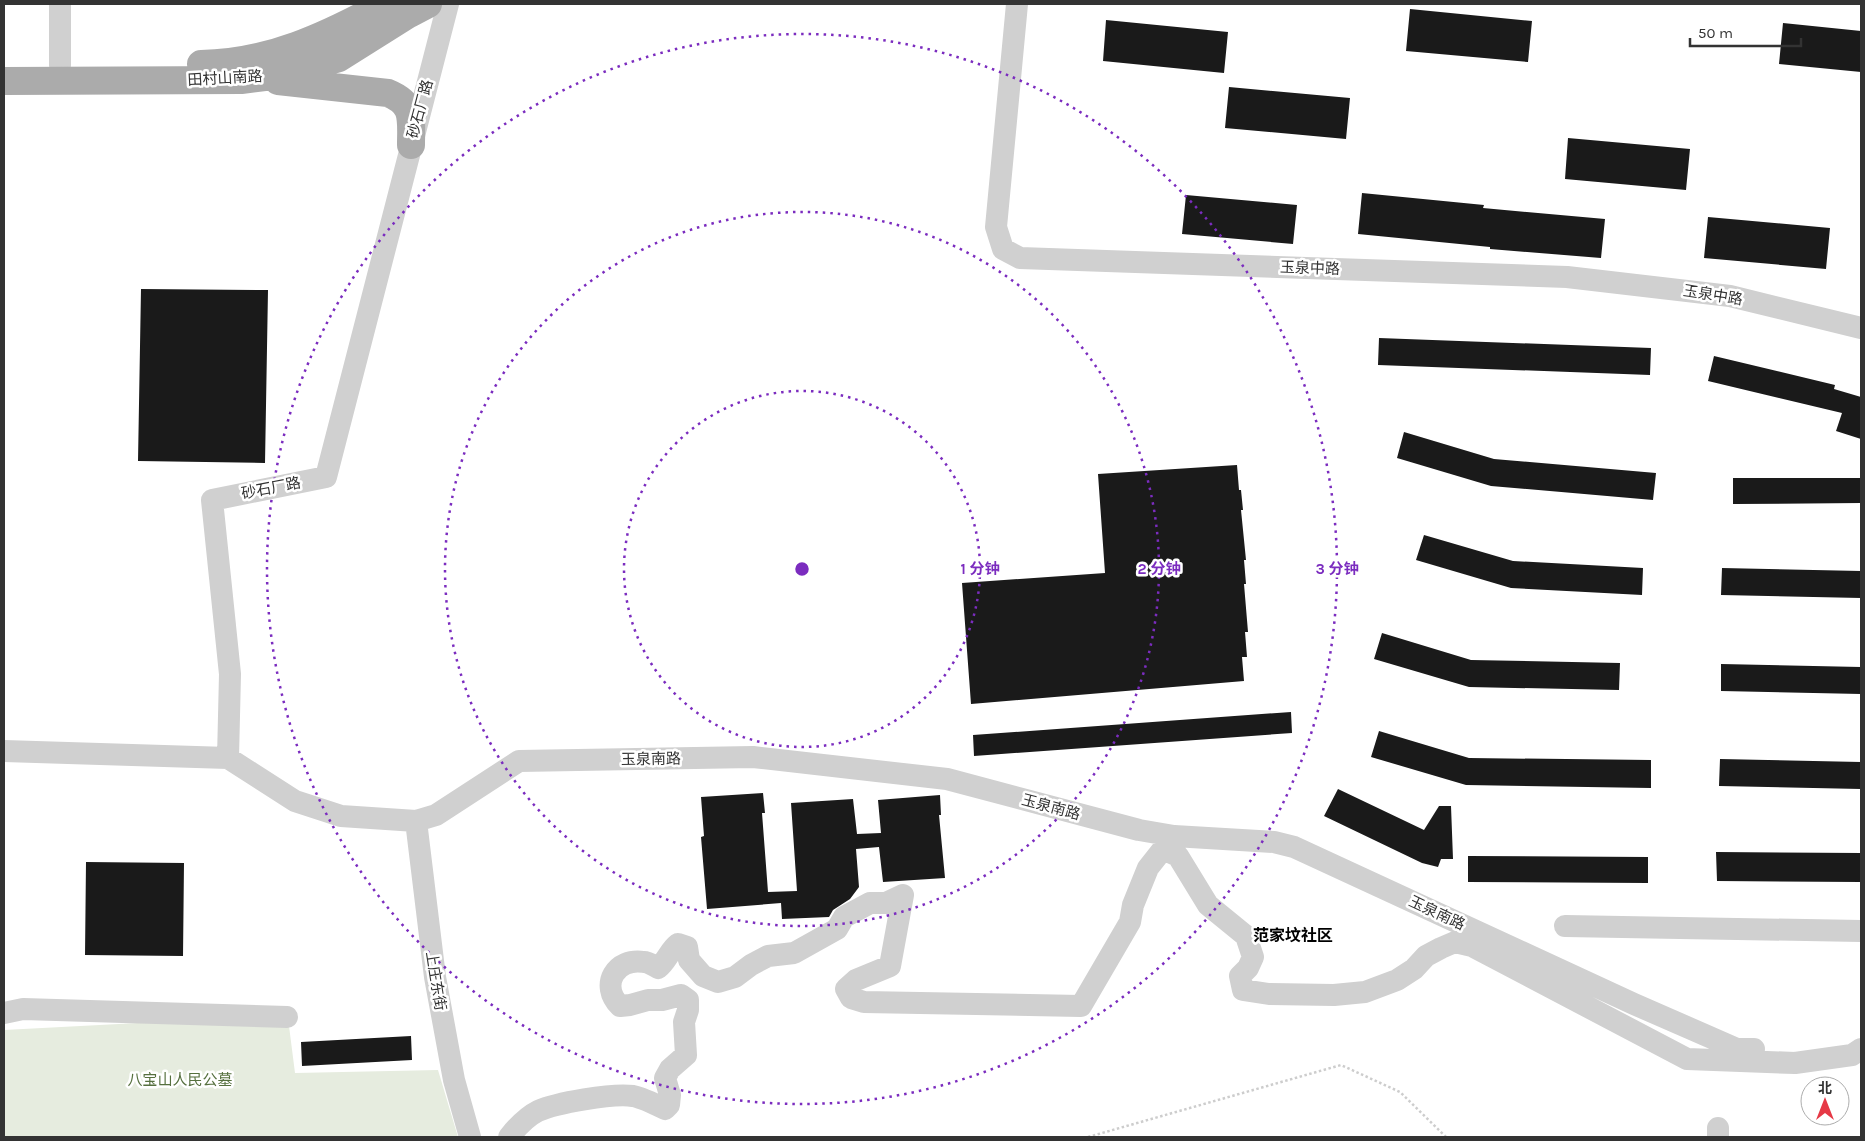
<svg xmlns="http://www.w3.org/2000/svg" width="1865" height="1141" font-family="Karla,'Noto Sans SC',sans-serif">
  <style>
    .green { fill: #e6ecdf }
    .building { fill: #1a1a1a }
    .lines { fill: none; stroke-linecap: round; stroke-linejoin: round }
    .path { stroke: #cdcdcd; stroke-width: 2.5; stroke-dasharray: 2.5 2.5; stroke-linecap: butt }
    .minor { stroke: #d0d0d0; stroke-width: 22 }
    .major { stroke: #ababab; stroke-width: 28 }
    .ring { fill: none; stroke: #7b2cbf; stroke-width: 2.5; stroke-dasharray: 2.5 5 }
    .labels { text-anchor: middle; stroke-width: 5; stroke-linejoin: round; paint-order: stroke }
    .street-label { font-size: 15px; fill: #333; stroke: #fff }
    .park-label { font-size: 15px; fill: #56703f; stroke: #fff }
    .neighbourhood-label { font-size: 16px; font-weight: bold; fill: #000; stroke: #fff }
    .centre { fill: #7b2cbf; stroke: #fff; stroke-width: 2.5 }
    .ring-label { font-size: 15px; text-anchor: middle; font-weight: bold; fill: #7b2cbf; stroke: #fff; stroke-width: 5; stroke-linejoin: round; paint-order: stroke }
  </style>
  <rect width="100%" height="100%" fill="#fff"/>
  <path class="green" d="M157 1022 289 1026 295 1073 438 1070 458 1137H4V1030Z"/>
  <path class="building" d="M1410 9 1532 21 1528 62 1406 51Z
    M1106 20 1228 32 1224 73 1103 61Z
    M1783 23 1861 31V72L1779 64Z
    M1229 87 1350 98 1346 139 1225 128Z
    M1568 138 1690 149 1686 190 1565 179Z
    M1362 193 1484 205 1483 208 1605 219 1601 258 1490 249V247L1358 234Z
    M1186 195 1297 205 1293 244 1182 234Z
    M1708 217 1830 228 1826 269 1704 258Z
    M141 289 268 290 265 463 138 461Z
    M1379 338 1651 348 1650 375 1378 365Z
    M1714 356 1835 385 1834 389 1861 397V439L1836 431 1842 413 1708 381Z
    M1404 432 1494 459 1656 473 1653 500 1491 486 1397 458Z
    M1237 465 1239 490H1241L1243 510H1241L1246 560H1244L1246 584H1244L1248 632H1245L1247 657H1242L1244 681 971 704 962 583 1105 573 1098 474Z
    M1733 478H1861V503L1733 504Z
    M1424 535 1513 561 1643 568 1642 595 1511 588 1416 560Z
    M1722 568 1861 571V598L1721 595Z
    M1382 633 1471 660 1620 663 1619 690 1469 687 1374 659Z
    M1721 664 1861 667V694L1721 691Z
    M1291 712 1292 733 974 756 973 735Z
    M1379 731 1469 758 1651 760V788L1466 785 1371 757Z
    M1720 759 1861 762V789L1719 786Z
    M1338 789 1424 830 1439 806H1451L1453 859H1441L1438 867 1422 863 1324 816Z
    M763 793 765 813H762L768 892 797 891 791 803 853 799 857 834 881 833 878 800 940 795 941 815H939L945 878 883 882 879 847 856 849 859 887 850 899 833 910 829 917 782 919 781 903 707 909 701 837 704 836 701 797Z
    M1716 852 1861 853V882L1717 881Z
    M1468 856 1648 857V883L1468 882Z
    M86 862 184 863 183 956 85 955Z
    M411 1036 412 1060 302 1066 301 1042Z"/>
  <g class="lines">
    <path class="path" d="M1088 1137 1341 1065 1400 1092 1446 1137"/>
    <path class="minor" d="M1017 4 996 227 1003 249 1020 258 1567 277 1730 296 1861 328
      M60 65V4
      M4 751 228 758 230 674 212 500 326 477 448 4
      M228 758 295 801 341 816 416 821 436 815 519 761 753 757 947 779 1139 830 1174 836 1274 842 1294 847 1634 1004 1737 1049H1754
      M416 821 435 977 454 1080 470 1137
      M1565 926 1861 931
      M4 1013 23 1009 287 1017
      M1718 1128V1137
      M509 1137C517 1127 526 1117 538 1111 556 1103 612 1093 633 1096 643 1098 655 1104 665 1109L669 1105 670 1095 665 1078 670 1069 686 1055 684 1022 688 1010V1000L681 995 662 1000H648L630 1005 620 1006C599 985 616 957 644 962 649 962 654 966 658 968 667 961 669 951 678 944L687 947 689 960 703 976 718 982 735 977 751 965 768 956 794 953 837 929 844 917 870 903H886L903 895 890 966 856 980 846 989 851 998 864 1002 1081 1006 1130 922 1133 905 1148 868 1163 849 1178 856 1208 905 1246 936 1253 957 1248 968 1240 976 1243 990 1269 994 1334 995 1365 992 1397 980 1414 969 1426 956 1441 948 1455 942 1472 946 1687 1059 1795 1063 1852 1055 1861 1049"/>
    <path class="major" d="M201 64C269 63 326 36 385 4
      M4 81 241 80 281 75 339 58 409 14 428 4
      M278 81 388 93C415 104 411 119 411 145"/>
  </g>
  <g class="ring">
    <circle cx="802" cy="569" r="178"/>
    <circle cx="802" cy="569" r="357"/>
    <circle cx="802" cy="569" r="535"/>
  </g>
  <g class="labels">
    <g class="street-label">
      <text transform="translate(225 78) rotate(-3)" y="5">田村山南路</text>
      <text transform="translate(420 109) rotate(-75)" y="5">砂石厂路</text>
      <text transform="translate(1310 268) rotate(2)" y="5">玉泉中路</text>
      <text transform="translate(1713 295) rotate(9)" y="5">玉泉中路</text>
      <text transform="translate(271 488) rotate(-11)" y="5">砂石厂路</text>
      <text transform="translate(651 759) rotate(-1)" y="5">玉泉南路</text>
      <text transform="translate(1051 807) rotate(15)" y="5">玉泉南路</text>
      <text transform="translate(1437 913) rotate(25)" y="5">玉泉南路</text>
      <text transform="translate(436 981) rotate(81)" y="5">上庄东街</text>
    </g>
    <g class="park-label">
      <text x="180" y="1085">八宝山人民公墓</text>
    </g>
    <g class="neighbourhood-label">
      <text x="1293" y="941">范家坟社区</text>
    </g>
  </g>
  <circle cx="802" cy="569" r="8" class="centre"/>
  <g class="ring-label">
    <text x="980" y="574">1 分钟</text>
    <text x="1159" y="574">2 分钟</text>
    <text x="1337" y="574">3 分钟</text>
  </g>
  <rect width="1865" height="1141" fill="none" stroke="#333333" stroke-width="10"/>
  <g transform="translate(1825 1101)"><circle r="24" fill="#ffffff" stroke="#adadad"/>
  <path d="M0-4L9 19L0 12L-9 19Z" fill="#e63946"/>
  <text y="-8" font-size="14" font-weight="bold" text-anchor="middle" fill="#333333">北</text>
  </g>
  <path d="M1690 38v8h111v-8" fill="none" stroke="#333333" stroke-width="2.5"/>
  <text x="1698" y="38" font-size="15" fill="#333333" stroke="#ffffff" stroke-width="4" paint-order="stroke">50 m</text>
</svg>
